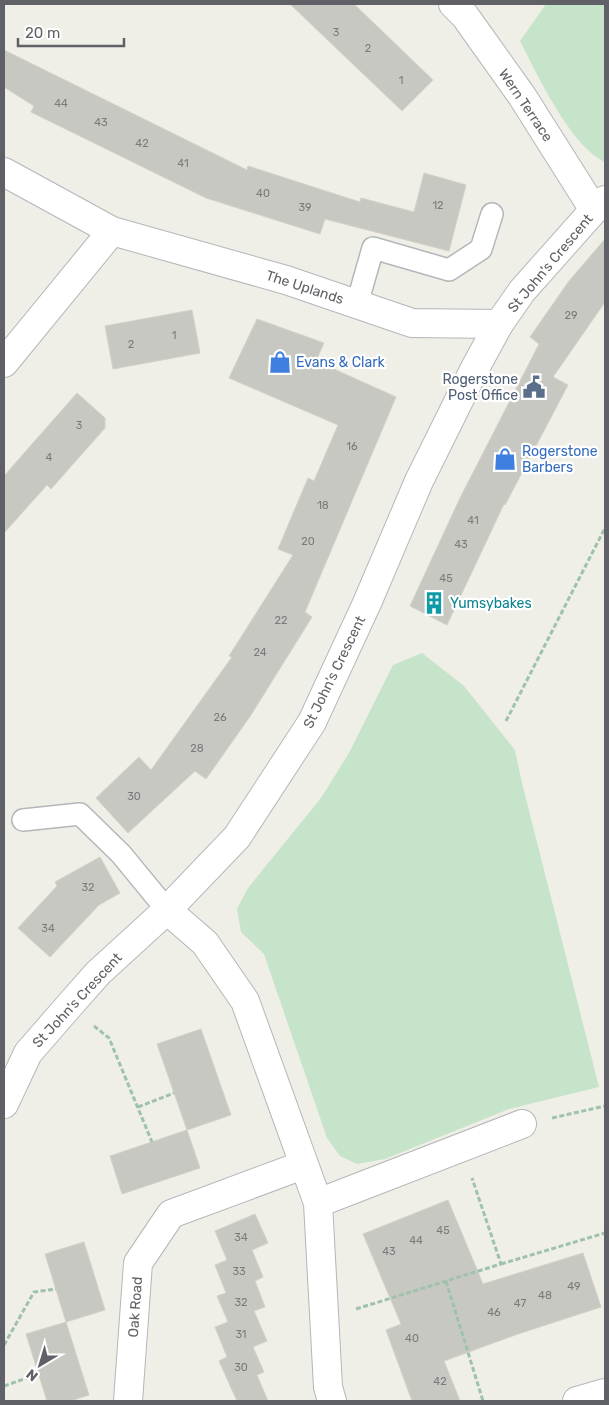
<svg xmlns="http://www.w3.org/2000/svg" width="609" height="1405" font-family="Rubik,sans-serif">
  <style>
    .green { fill: #c6e4c9 }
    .building { fill: #c8c8c2; stroke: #d4d1c6 }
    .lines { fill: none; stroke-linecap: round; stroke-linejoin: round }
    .lane-casing { stroke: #b4b6ba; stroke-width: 24 }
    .street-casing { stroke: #b4b6ba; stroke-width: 30 }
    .secondary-casing { stroke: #b6b8bd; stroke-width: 30 }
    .path { stroke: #9fc2ad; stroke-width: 3; stroke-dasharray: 5 2.5; stroke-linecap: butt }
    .lane { stroke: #fff; stroke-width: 21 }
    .street { stroke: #fff; stroke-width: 28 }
    .secondary { stroke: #fff; stroke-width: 28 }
    .labels { text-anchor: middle; stroke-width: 4.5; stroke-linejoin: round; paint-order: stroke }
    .number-label { font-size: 11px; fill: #797b7d }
    .street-label { font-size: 14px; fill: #5f6166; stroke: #fff }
    .shop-label { font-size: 14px; fill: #366cbe; stroke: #fff; text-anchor: start }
    .service-label { font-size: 14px; fill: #4e5e75; stroke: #fff; text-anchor: end }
    .culture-label { font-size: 14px; fill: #0d838f; stroke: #fff; text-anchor: start }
  </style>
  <rect width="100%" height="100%" fill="#efeee7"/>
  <path class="green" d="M546 4 605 5V162C571 147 537 74 520 41Z
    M422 653 464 686 515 750 522 783 599 1087 509 1109 385 1159 357 1164 340 1156 327 1138 264 954 241 932 237 909 248 888 321 798 349 753 393 665Z"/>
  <path class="building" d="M290 4H354L433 80 402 111Z
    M4 50 247 170 248 166 360 202 361 198 414 212 424 173 466 185 449 251 325 219 320 234 206 198 31 112 34 106 4 87Z
    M605 239V302L553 377 568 385 505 505 504 504 447 625 410 606 460 498 539 344 530 337 569 281Z
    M192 310 200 353 113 369 105 326Z
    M257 319 324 343 316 361 396 397 305 612 312 617 251 715 206 779 195 771 128 833 96 798 139 757 151 770 232 657 229 656 293 555 278 549 308 478 314 481 338 425 229 378Z
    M77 393 105 418V428L51 489 47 485 4 533V476Z
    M100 857 120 893 99 905 50 957 18 928 57 886 55 882Z
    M201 1029 231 1115 187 1130 157 1044Z
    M187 1130 200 1168 122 1194 110 1156Z
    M448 1200 483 1284 583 1253 601 1307 518 1334 444 1361 460 1401H412L386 1330 401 1324 363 1234Z
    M255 1214 268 1243 252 1250 263 1277 255 1281 265 1307 254 1311 267 1341 253 1347 264 1372 257 1375 268 1401H237L219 1361 227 1357 215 1327 228 1322 217 1296 226 1293 215 1265 227 1260 215 1231Z
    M84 1242 105 1310 66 1322 45 1254Z
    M66 1322 89 1395 70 1401H47L26 1334Z"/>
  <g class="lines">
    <defs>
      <path id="lane" d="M357 304 373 248 449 270 481 249 492 214
        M23 820 80 814 121 854 167 910"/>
      <path id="street" d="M453 4 465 16 522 96 594 210
        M4 172 112 231 286 280 412 323 499 324
        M4 363 112 231
        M167 910 205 943 245 1001 318 1203 328 1387 332 1401
        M318 1203 522 1124
        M128 1401 138 1263 171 1214 303 1165
        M577 1401 605 1393"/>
      <path id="secondary" d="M4 1104 28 1053 68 1007 98 973 167 910 237 837 312 722 367 603 419 481 474 370 499 324 522 291 594 210 605 200"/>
    </defs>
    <use href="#lane" class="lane-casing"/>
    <use href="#street" class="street-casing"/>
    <use href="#secondary" class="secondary-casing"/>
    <path class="path" d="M506 721 605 528
      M94 1026 109 1038 152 1142
      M138 1107 174 1093
      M552 1118 605 1106
      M501 1264 605 1233
      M446 1281 483 1401
      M356 1309 501 1264 472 1178
      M4 1345 34 1292 56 1289
      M4 1386 38 1374"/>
    <use href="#lane" class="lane"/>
    <use href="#street" class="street"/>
    <use href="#secondary" class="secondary"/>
  </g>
  <defs>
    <symbol id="shop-bare" viewBox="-9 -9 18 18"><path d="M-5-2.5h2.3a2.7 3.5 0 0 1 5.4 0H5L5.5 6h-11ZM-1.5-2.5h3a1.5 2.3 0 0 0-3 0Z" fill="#3f7fe0" stroke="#fff" stroke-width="2.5" paint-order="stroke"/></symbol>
    <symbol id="civic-bare" viewBox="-9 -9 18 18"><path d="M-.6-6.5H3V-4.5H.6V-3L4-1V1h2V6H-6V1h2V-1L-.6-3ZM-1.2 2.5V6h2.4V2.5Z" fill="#5c6f8a" stroke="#fff" stroke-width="2.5" paint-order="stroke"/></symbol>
    <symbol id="building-bare" viewBox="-9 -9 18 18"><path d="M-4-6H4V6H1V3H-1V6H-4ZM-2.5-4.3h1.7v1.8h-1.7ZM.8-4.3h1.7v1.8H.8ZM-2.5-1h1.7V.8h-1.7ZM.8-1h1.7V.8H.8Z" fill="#0f9aa8" stroke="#fff" stroke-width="2.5" paint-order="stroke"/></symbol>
  </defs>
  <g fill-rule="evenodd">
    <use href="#shop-bare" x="264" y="346" width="32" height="32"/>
    <use href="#civic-bare" x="518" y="371" width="32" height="32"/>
    <use href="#shop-bare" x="489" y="443" width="32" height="32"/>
    <use href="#building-bare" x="418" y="587" width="32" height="32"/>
  </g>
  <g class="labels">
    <g class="number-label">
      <text x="336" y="36">3</text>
      <text x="368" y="52">2</text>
      <text x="401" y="84">1</text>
      <text x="61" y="107">44</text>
      <text x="101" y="126">43</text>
      <text x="142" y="147">42</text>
      <text x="183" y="167">41</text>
      <text x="263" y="197">40</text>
      <text x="438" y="209">12</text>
      <text x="305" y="211">39</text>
      <text x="571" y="319">29</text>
      <text x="174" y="339">1</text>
      <text x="131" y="348">2</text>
      <text x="79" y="429">3</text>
      <text x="352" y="450">16</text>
      <text x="49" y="461">4</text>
      <text x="323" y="509">18</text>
      <text x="473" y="524">41</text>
      <text x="308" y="545">20</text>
      <text x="461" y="548">43</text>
      <text x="446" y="582">45</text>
      <text x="281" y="624">22</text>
      <text x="260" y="656">24</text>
      <text x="220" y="721">26</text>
      <text x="197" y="752">28</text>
      <text x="134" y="800">30</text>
      <text x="88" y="891">32</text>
      <text x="48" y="932">34</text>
      <text x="443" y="1234">45</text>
      <text x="241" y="1241">34</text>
      <text x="416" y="1244">44</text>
      <text x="389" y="1255">43</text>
      <text x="239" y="1275">33</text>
      <text x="574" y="1290">49</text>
      <text x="545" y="1299">48</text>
      <text x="241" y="1306">32</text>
      <text x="520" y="1307">47</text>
      <text x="494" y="1316">46</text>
      <text x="241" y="1338">31</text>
      <text x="412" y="1342">40</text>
      <text x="241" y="1371">30</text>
      <text x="440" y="1385">42</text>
    </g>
    <g class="street-label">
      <text transform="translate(526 105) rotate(56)" y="5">Wern Terrace</text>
      <text transform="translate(550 263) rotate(-50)" y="5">St John's Crescent</text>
      <text transform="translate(305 287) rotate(18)" y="5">The Uplands</text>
      <text transform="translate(334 672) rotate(-64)" y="5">St John's Crescent</text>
      <text transform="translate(77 1000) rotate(-47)" y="5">St John's Crescent</text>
      <text transform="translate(135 1307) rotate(-86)" y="5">Oak Road</text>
    </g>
    <g class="shop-label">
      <text x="296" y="367">Evans &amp; Clark</text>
      <text x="522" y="456">Rogerstone<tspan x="522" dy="16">Barbers</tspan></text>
    </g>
    <g class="service-label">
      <text x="518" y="384">Rogerstone<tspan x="518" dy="16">Post Office</tspan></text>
    </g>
    <g class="culture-label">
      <text x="450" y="608">Yumsybakes</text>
    </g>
  </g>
  <rect width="609" height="1405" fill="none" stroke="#5f6166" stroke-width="10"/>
  <g transform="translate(40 1365) rotate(218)" stroke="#ffffff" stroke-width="4" paint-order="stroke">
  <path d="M0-4L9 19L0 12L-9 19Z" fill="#5f6166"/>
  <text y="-8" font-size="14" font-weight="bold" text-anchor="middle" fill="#5f6166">N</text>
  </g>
  <path d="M18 38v8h106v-8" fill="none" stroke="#5f6166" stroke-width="2.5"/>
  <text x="25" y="38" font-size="15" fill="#5f6166" stroke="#ffffff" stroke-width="4" paint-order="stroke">20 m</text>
</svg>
